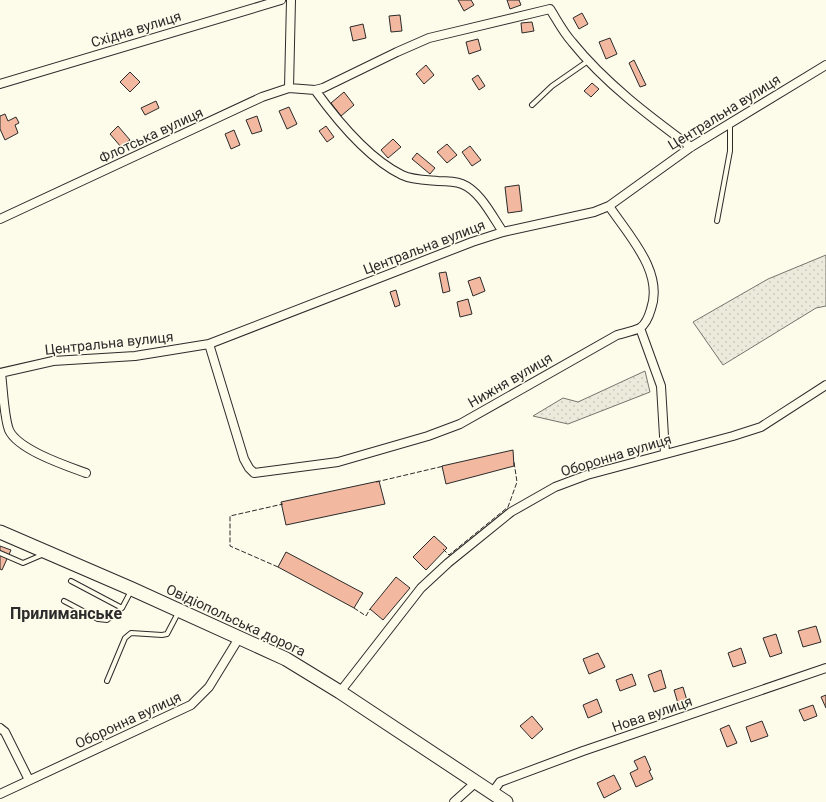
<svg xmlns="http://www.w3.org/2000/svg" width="826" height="802" font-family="Roboto,sans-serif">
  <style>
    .grass { fill: url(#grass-dots); stroke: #74746e }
    .building { fill: #f2b8a0; stroke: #2b2b2b }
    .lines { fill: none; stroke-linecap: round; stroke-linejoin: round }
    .lane-casing { stroke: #2b2b2b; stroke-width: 6 }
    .street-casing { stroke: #2b2b2b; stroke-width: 10 }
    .primary-casing { stroke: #2b2b2b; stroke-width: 15 }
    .lane { stroke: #fdfbea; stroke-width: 4 }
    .street { stroke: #fdfbea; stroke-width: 8 }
    .primary { stroke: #fdfbea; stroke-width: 13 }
    .fence { stroke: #2b2b2b; stroke-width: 1; stroke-dasharray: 5 2; stroke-linecap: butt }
    .labels { text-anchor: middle; stroke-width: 3; stroke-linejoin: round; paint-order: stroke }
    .street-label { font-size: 14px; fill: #2b2b2b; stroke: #fdfbea }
    .quarter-label { font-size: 16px; font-weight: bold; fill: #2b2b2b; stroke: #fdfbea }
  </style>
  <defs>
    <pattern id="grass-dots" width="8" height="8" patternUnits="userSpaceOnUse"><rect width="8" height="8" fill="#ecebdb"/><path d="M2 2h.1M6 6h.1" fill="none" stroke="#cbcabc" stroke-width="1.8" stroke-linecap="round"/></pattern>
  </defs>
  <rect width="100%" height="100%" fill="#fdfbea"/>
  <path class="grass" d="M826 255V306L816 308 723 365 693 322 768 279Z
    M645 371 650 392 568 424 533 416 563 398 578 402Z"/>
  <path class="building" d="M458 0H471L474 5 464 11Z
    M507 0H519L521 5 510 9Z
    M582 13 588 24 579 29 573 18Z
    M400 15 402 31 391 32 389 16Z
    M532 22 534 31 522 33 521 23Z
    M363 24 366 38 353 41 350 27Z
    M610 38 617 54 606 59 599 42Z
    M478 39 481 50 469 54 466 42Z
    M634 60 646 85 640 87 629 63Z
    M426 65 434 75 424 84 416 74Z
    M130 72 140 82 130 92 120 82Z
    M478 75 485 86 479 90 472 79Z
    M592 83 599 89 591 97 584 91Z
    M344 92 354 105 341 116 331 103Z
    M156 101 159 108 145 115 141 108Z
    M289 107 297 124 287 129 279 111Z
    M5 114 8 121 16 117 19 123 15 125 18 133 5 140 0 129V116Z
    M257 116 262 131 252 134 246 120Z
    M118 126 130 140 121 147 110 134Z
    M326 126 334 137 327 142 319 131Z
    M234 130 240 145 231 149 225 134Z
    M393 139 401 147 388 158 381 150Z
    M447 144 457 155 447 163 437 152Z
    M470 146 481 160 472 166 462 152Z
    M417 153 435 168 430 174 412 159Z
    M519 185 522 211 508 213 505 187Z
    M446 272 450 291 443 293 439 273Z
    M480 277 485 291 473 296 468 281Z
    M396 290 400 305 395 307 390 292Z
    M468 299 472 314 460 317 457 302Z
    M513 450 514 466 446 484 442 466Z
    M379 481 385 504 286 525 281 502Z
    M434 536 447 548 426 570 413 557Z
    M0 546 11 550 2 570 0 569Z
    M286 552 363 593 354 608 278 567Z
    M396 577 410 588 383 620 370 609Z
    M816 626 821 642 803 647 798 631Z
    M776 634 782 653 770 657 763 638Z
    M741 648 746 663 733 667 728 653Z
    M598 653 605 667 589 674 583 659Z
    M661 670 666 688 654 692 648 675Z
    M632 674 636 685 620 691 616 680Z
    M683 687 688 704 679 707 674 690Z
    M826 695V708L821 697Z
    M597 699 602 712 588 718 583 705Z
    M813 705 817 716 804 721 799 710Z
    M532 716 543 729 532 739 520 726Z
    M762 721 768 736 751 742 746 727Z
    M729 725 737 743 727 747 720 729Z
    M645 756 651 770 649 771 653 779 636 787 630 773 638 769 634 761Z
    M614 775 621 789 604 798 597 783Z"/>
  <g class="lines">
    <defs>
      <path id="lane" d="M532 105 552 86 588 61
        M717 221 730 151V123
        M0 553 23 563 44 554
        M71 581 122 608
        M64 601 98 619 107 620 122 608 131 591
        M107 681 125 638 131 633 162 635 167 634 178 613"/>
      <path id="street" d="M0 84 281 0
        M289 88 291 0
        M315 90C336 119 369 159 402 175 412 180 426 180 438 181 446 181 454 181 462 184 480 191 492 216 503 232
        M0 219 262 97 289 88 315 90 323 88 397 52 429 38 550 9C557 20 563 32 572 42 605 83 649 116 691 147
        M640 328 661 386 665 453
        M209 344 244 459 249 468 254 473 338 462 428 436 460 424 617 335C624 333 634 331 640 328 646 324 649 316 651 309 664 272 629 236 609 206
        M0 373 53 361 135 356 209 344 472 242 503 232 594 212 609 206 691 147 826 65
        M1 373C3 388 4 417 9 430 18 450 67 466 86 473
        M340 692 421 588 448 563 511 512 555 487 587 475 733 436 761 427 826 385
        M0 728 5 732 29 780
        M492 793 500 782 583 751 826 668
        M0 794 191 705 209 687 239 638
        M454 802 475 783"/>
      <path id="primary" d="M0 532 132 589 286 659 340 692 506 802"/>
    </defs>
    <use href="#lane" class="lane-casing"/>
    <use href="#street" class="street-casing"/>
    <use href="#primary" class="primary-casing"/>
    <use href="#lane" class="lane"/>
    <use href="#street" class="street"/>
    <use href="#primary" class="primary"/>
    <path class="fence" d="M376 482 444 466
      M443 549 449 555 508 507 517 482 514 462
      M278 567 230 546V516L283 504
      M354 608 366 616 370 609"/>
  </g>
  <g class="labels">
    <g class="street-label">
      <text transform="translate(136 29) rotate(-17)" y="5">Східна вулиця</text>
      <text transform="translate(724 112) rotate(-32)" y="5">Центральна вулиця</text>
      <text transform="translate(151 135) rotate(-25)" y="5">Флотська вулиця</text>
      <text transform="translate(424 247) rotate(-21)" y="5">Центральна вулиця</text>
      <text transform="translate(109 343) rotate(-6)" y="5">Центральна вулиця</text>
      <text transform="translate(510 380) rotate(-30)" y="5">Нижня вулиця</text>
      <text transform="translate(616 455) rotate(-17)" y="5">Оборонна вулиця</text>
      <text transform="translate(236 620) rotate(25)" y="5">Овідіопольська дорога</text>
      <text transform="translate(652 714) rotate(-19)" y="5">Нова вулиця</text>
      <text transform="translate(128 720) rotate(-25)" y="5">Оборонна вулиця</text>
    </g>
    <g class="quarter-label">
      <text x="66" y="619">Прилиманське</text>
    </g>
  </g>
</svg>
